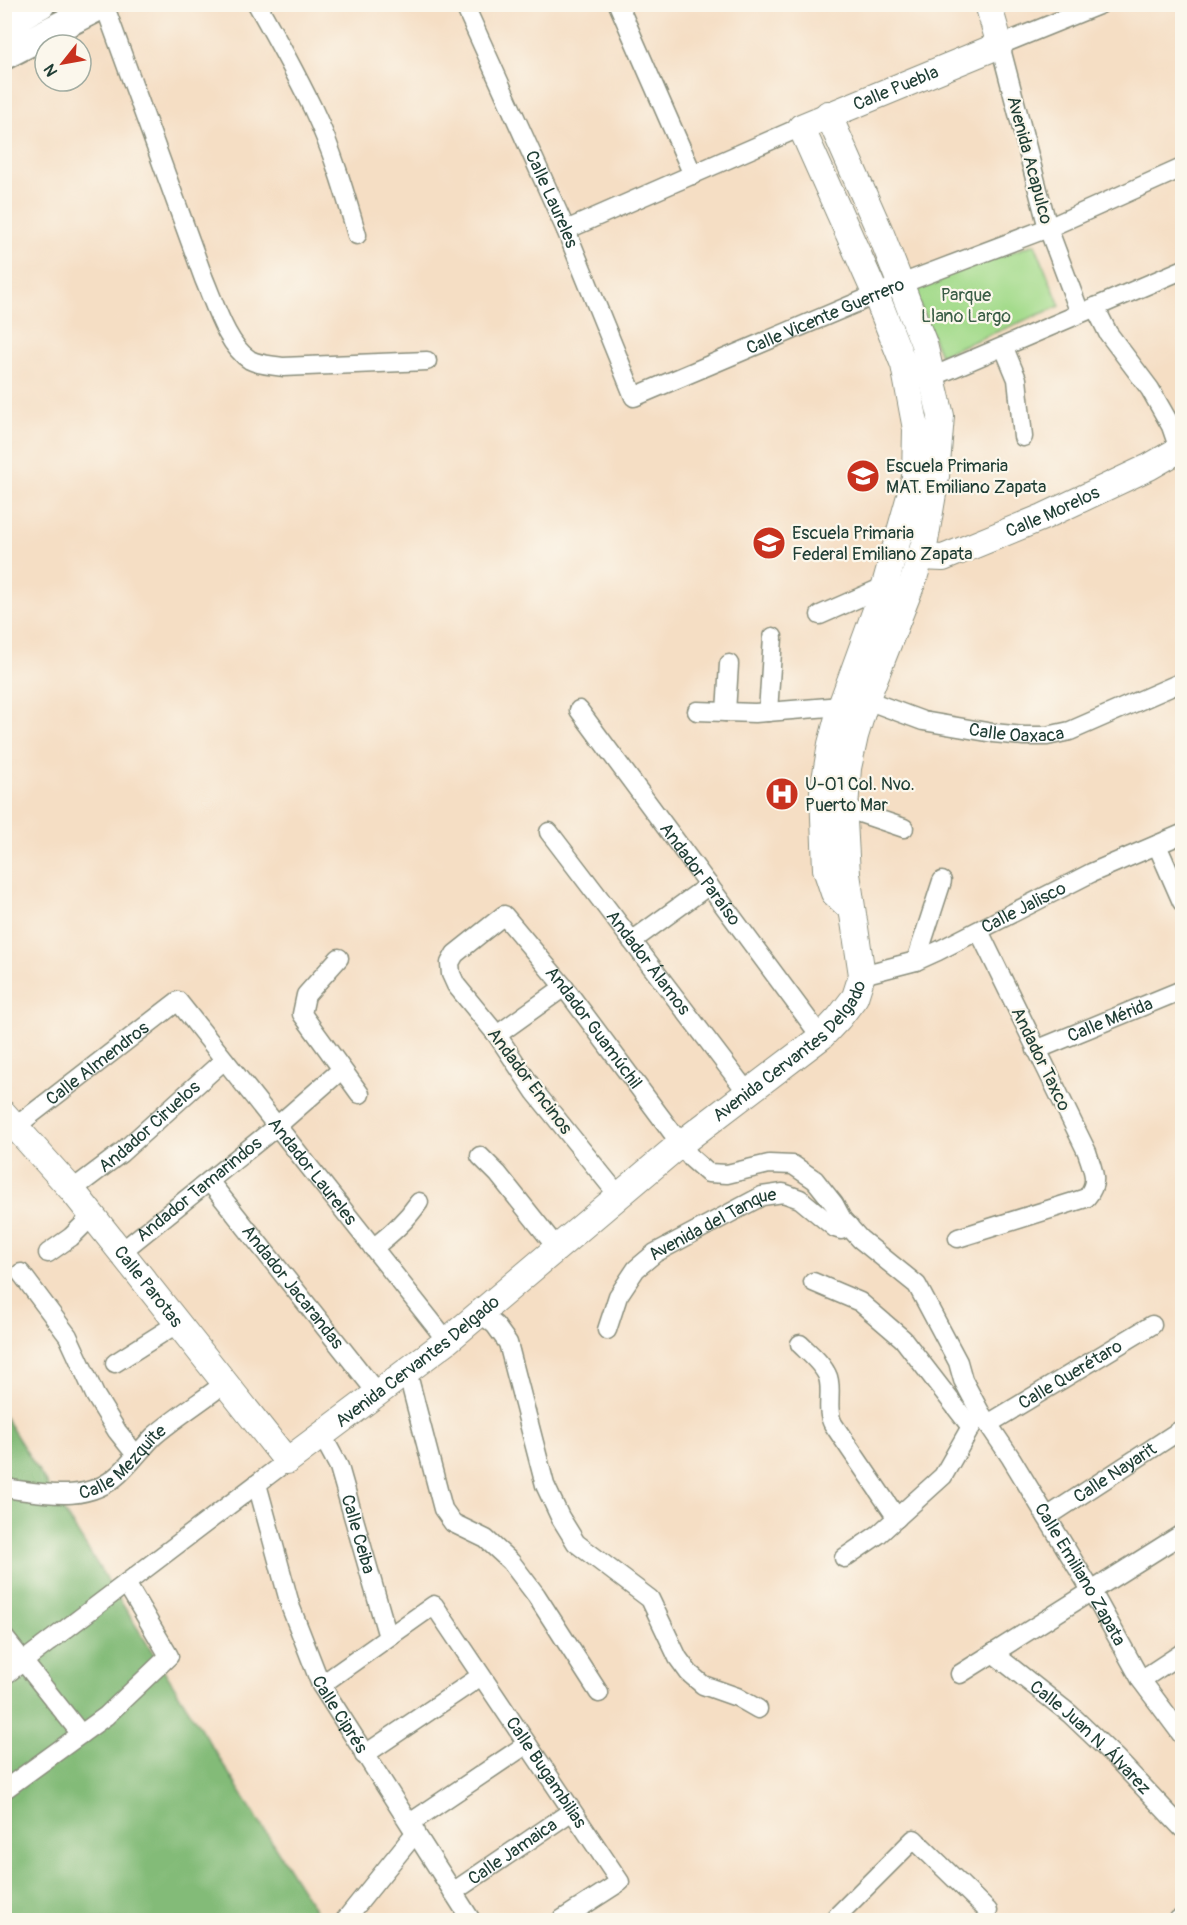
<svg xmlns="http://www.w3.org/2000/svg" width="1187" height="1925" font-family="Pangolin,sans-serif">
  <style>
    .green { fill: #a4db8c; stroke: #628c60; stroke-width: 1.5 }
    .forest { fill: #83bb78; stroke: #517c56; stroke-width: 1.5 }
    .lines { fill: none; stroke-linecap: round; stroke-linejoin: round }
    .street-casing { stroke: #8a8e7c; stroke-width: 21 }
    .secondary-casing { stroke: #8a8e7c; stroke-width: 28 }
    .primary-casing { stroke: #8a8e7c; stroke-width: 32 }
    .street { stroke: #fff; stroke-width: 18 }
    .secondary { stroke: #fff; stroke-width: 26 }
    .primary { stroke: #fff; stroke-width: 28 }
    .labels { text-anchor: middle; stroke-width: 4.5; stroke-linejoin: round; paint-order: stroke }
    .street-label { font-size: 18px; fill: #1f3d34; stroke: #fbf7ec }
    .park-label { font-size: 18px; fill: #3a5d46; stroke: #fbf7ec }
    .poi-label { font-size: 18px; fill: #1f3d34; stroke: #fbf7ec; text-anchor: start }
  </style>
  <rect width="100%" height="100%" fill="#fbf7ec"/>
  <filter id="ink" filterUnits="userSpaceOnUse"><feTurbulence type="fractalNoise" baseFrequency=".0167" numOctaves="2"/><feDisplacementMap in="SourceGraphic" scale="12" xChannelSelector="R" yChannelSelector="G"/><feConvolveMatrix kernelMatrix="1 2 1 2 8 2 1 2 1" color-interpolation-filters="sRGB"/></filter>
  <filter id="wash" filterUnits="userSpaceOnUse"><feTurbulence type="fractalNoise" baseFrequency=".008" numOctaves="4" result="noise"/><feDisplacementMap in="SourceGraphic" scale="24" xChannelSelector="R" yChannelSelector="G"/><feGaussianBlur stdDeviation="1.35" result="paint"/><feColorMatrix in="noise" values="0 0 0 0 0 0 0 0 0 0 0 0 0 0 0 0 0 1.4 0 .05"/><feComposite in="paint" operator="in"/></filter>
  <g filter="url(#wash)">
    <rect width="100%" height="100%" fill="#f5dec4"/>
    <path class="green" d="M1035 244 1060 306 940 355 912 286Z"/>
    <path class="forest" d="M4 1416 321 1920H5Z"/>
  </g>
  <g filter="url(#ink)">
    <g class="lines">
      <defs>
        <g id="street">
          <path d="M104 4 204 279C214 302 227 346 250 360 259 365 272 365 283 367L427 361"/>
          <path d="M257 4C277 39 296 74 313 109 332 149 345 193 357 235"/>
          <path id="s1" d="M464 4 566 230 634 397 901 284 1048 228 1182 168"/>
          <path d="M618 4 693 175"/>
          <path d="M566 230 801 127"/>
          <path d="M1095 307 1108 333 1150 389 1171 426 1182 458"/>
          <path d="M1080 313 1048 228 1000 45 1101 4"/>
          <path d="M1004 348 1017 379 1023 437"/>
          <path d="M932 377 1182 270"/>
          <path d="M820 615 890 584"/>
          <path id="s2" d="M856 696 923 721 993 733 1024 736H1047L1070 731 1182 682"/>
          <path id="s3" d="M579 710 821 1037"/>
          <path d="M697 711 755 713 841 706"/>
          <path d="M726 712 729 664"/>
          <path d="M768 712 773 637"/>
          <path d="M845 808 904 828"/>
          <path id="s4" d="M549 832 747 1092"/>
          <path d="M1157 845 1182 902"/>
          <path d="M632 941 709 885"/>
          <path d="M339 958 306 995 302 1014 360 1094"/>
          <path d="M916 961 942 881"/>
          <path id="s5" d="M862 975 916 961 938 951 1091 873 1182 834"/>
          <path d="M497 1035 564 987"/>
          <path id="s6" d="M1036 1050 1182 990"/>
          <path id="s7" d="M15 1127 178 1001 447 1341"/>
          <path d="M480 1156 498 1174 557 1248"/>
          <path id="s8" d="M209 1181 377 1393"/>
          <path id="s9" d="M72 1190 121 1153 224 1060"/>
          <path id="s10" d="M619 1196 535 1092 497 1035 456 985 451 974 450 963 455 954 504 915 564 987 692 1159 708 1173 727 1174 769 1164 793 1165 815 1180 834 1204 842 1219 860 1239 917 1285 958 1362 963 1380 980 1412 1011 1458 1091 1590 1141 1680 1182 1735"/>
          <path d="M958 1238 1086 1198C1100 1182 1093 1171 1087 1152L979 931"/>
          <path d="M373 1248C391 1234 406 1221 419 1202"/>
          <path id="s11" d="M121 1252 277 1126 341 1070"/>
          <path d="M48 1253 71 1237 92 1216"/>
          <path d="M21 1273 68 1336 95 1395 117 1431 136 1455"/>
          <path d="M813 1282 860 1302 903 1339 971 1427"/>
          <path d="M480 1313 495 1325 508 1343 545 1485 560 1517 576 1543 650 1599 678 1658 689 1673 703 1685 737 1697 758 1709"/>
          <path id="s12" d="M607 1330 618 1296 636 1269 655 1253 762 1196 783 1193 800 1199 835 1228 841 1230 849 1226"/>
          <path d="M800 1344C810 1354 823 1364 828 1377 833 1393 825 1409 833 1424L897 1518"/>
          <path d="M115 1363 178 1323"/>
          <path d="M407 1371 443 1509 453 1523 486 1539 511 1562 536 1595 599 1693"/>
          <path id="s13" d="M988 1424 1152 1325"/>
          <path id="s14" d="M322 1435 339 1467 388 1637"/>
          <path id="s15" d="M257 1484 291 1608 321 1685 471 1920"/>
          <path id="s16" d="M4 1488C44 1493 87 1504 119 1474 132 1462 142 1448 154 1436 176 1417 202 1401 225 1383"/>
          <path id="s17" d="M1047 1517 1182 1429"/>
          <path d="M844 1558 879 1534 943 1476 976 1418"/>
          <path d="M4 1637 81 1734"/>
          <path id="s18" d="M993 1653 1070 1714 1115 1757 1182 1828"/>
          <path d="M960 1674 1182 1534"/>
          <path d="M4 1676 287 1461"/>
          <path d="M1141 1680 1182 1653"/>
          <path id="s19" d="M321 1685 434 1605 620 1882 561 1920"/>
          <path d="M364 1755 481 1676"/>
          <path d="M4 1790 106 1716 169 1656 126 1583"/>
          <path d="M410 1823 527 1744"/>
          <path id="s20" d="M453 1892 572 1811"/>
          <path d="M345 1920 416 1832"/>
          <path d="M833 1920 914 1839 988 1911"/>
          <path d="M1178 1920 1182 1919"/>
        </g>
        <g id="secondary">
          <path id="s21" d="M920 557 943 558 1043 517 1149 467 1182 448"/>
          <path id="s22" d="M850 908 834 893 826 869 823 792 831 744 841 706 885 585 915 478 916 429 904 365 876 295 801 127 1000 45 988 4"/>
          <path id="s23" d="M4 1114 72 1190 287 1461 447 1341 679 1145 821 1037 839 1018 855 997 862 975 847 874 844 821 848 768 855 736 866 700 914 578 925 541 936 476 941 416 924 344 911 311 881 234 828 114"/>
        </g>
        <path id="primary" d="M4 24 41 4
          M4 55 103 4"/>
      </defs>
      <use href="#street" class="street-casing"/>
      <use href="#secondary" class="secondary-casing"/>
      <use href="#primary" class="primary-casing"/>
      <use href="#street" class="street"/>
      <use href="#secondary" class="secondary"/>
      <use href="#primary" class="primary"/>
    </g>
  </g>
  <defs>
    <symbol id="school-disc" viewBox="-11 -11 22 22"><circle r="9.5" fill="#c8321e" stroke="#fbf7ec"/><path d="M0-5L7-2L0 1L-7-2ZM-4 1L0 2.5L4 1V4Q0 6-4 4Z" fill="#fff"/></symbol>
    <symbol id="hospital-disc" viewBox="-11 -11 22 22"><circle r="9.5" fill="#c8321e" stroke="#fbf7ec"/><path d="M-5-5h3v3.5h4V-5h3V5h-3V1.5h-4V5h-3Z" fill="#fff"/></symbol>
  </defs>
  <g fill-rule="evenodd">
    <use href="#school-disc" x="844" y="457" width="38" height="38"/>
    <use href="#school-disc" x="750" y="524" width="38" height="38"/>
    <use href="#hospital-disc" x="763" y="775" width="38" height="38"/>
  </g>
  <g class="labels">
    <g class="street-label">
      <text dy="6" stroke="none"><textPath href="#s22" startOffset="928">Calle Puebla</textPath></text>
      <text transform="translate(1030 160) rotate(75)" y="6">Avenida Acapulco</text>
      <text dy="6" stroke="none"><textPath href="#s1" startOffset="214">Calle Laureles</textPath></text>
      <text dy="6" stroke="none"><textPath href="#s1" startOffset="636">Calle Vicente Guerrero</textPath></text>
      <text dy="6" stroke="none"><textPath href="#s21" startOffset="142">Calle Morelos</textPath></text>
      <text dy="6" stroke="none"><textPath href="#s2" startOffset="166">Calle Oaxaca</textPath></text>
      <text dy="6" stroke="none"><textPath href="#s3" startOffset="204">Andador Paraíso</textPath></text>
      <text dy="6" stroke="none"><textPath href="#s5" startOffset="176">Calle Jalisco</textPath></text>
      <text dy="6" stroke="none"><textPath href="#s4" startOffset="164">Andador Álamos</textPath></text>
      <text dy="6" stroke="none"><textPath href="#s6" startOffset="80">Calle Mérida</textPath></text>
      <text dy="6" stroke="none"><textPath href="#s10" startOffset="507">Andador Guamúchil</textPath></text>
      <text dy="6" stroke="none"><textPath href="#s23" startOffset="1098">Avenida Cervantes Delgado</textPath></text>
      <text transform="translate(1041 1059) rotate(64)" y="6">Andador Taxco</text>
      <text dy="6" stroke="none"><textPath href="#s7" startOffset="104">Calle Almendros</textPath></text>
      <text transform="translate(530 1081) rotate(53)" y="6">Andador Encinos</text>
      <text dy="6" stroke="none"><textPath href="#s9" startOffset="100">Andador Ciruelos</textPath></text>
      <text dy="6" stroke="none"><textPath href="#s7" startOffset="423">Andador Laureles</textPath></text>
      <text dy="6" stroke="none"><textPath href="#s11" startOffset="100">Andador Tamarindos</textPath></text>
      <text dy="6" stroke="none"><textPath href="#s12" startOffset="158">Avenida del Tanque</textPath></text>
      <text dy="6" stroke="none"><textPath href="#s23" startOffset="225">Calle Parotas</textPath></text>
      <text dy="6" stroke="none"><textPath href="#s8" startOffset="135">Andador Jacarandas</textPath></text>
      <text dy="6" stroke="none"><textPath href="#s23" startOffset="612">Avenida Cervantes Delgado</textPath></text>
      <text dy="6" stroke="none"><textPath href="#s13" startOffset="96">Calle Querétaro</textPath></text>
      <text dy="6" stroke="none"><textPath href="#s16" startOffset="130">Calle Mezquite</textPath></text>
      <text dy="6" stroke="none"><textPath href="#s17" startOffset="81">Calle Nayarit</textPath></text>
      <text dy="6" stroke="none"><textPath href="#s14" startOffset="106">Calle Ceiba</textPath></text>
      <text dy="6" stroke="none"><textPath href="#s10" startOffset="1286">Calle Emiliano Zapata</textPath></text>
      <text dy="6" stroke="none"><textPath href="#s15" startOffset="246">Calle Ciprés</textPath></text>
      <text dy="6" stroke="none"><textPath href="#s18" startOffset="129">Calle Juan N. Álvarez</textPath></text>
      <text dy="6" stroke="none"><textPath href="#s19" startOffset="340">Calle Bugambilias</textPath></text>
      <text dy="6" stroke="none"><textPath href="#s20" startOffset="72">Calle Jamaica</textPath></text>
    </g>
    <g class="park-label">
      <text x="966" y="301">Parque<tspan x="966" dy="21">Llano Largo</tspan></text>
    </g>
    <g class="poi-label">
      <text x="886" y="472">Escuela Primaria<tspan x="886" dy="21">MAT. Emiliano Zapata</tspan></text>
      <text x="792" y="539">Escuela Primaria<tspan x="792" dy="21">Federal Emiliano Zapata</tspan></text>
      <text x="805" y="790">U-01 Col. Nvo.<tspan x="805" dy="21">Puerto Mar</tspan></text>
    </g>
  </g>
  <rect width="1187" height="1925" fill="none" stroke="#fbf7ec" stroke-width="24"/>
  <g transform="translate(63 63) rotate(239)"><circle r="28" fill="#fbf7ec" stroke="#a3ada2" stroke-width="1.5"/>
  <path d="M0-4.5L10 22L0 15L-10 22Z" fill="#c8321e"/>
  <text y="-9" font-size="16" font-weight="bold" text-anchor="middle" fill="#1f3d34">N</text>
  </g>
</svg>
